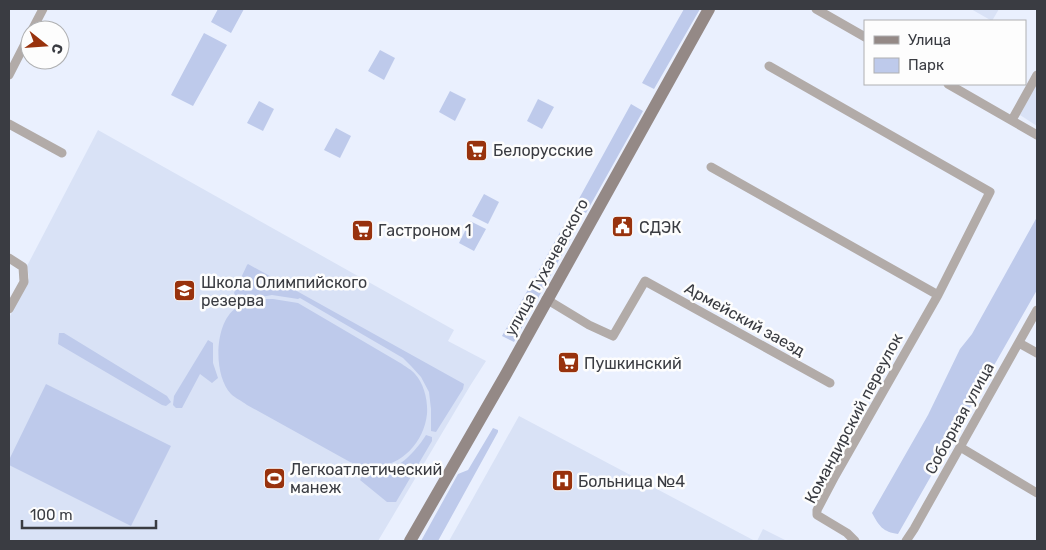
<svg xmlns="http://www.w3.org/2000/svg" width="1046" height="550" font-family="Rubik,sans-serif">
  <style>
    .built { fill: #d9e2f6 }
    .green { fill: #becaeb }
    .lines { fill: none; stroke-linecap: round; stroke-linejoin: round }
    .minor { stroke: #b2aba8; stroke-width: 9 }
    .secondary { stroke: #948986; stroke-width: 12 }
    .labels { text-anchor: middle; stroke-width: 5; stroke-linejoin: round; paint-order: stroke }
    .poi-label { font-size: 16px; fill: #3a3c42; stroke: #fdfdfd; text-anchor: start }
    .street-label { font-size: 16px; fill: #3a3c42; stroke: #fdfdfd }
  </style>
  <rect width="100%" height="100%" fill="#eaf0fe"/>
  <path class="built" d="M971 9H999L992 21Z
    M1037 83V126L1020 115Z
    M98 130 454 330 448 341 486 361 470 386 378 541H9V318L29 278 27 266Z
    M519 416 755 541H449Z
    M763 529 787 541H757Z"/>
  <path class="green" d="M218 9H244L231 33 211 22Z
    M684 9H700L654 89 642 83Z
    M204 33 227 45 193 106 171 95Z
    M380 50 395 58 384 80 368 71Z
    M450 91 466 99 455 121 439 112Z
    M538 99 554 107 542 129 527 121Z
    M259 101 274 109 263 131 247 123Z
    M631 104 643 111 586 213 575 206Z
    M336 128 351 136 340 158 324 150Z
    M484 194 499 202 488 224 472 216Z
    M1037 217V290L898 534C883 532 879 526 872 513L928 415 960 349 972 334Z
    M470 221 486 229 474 251 459 243Z
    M564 225 575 231 514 342 502 336Z
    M248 264 464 384 463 389 436 432 431 431V409L429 392 421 377 411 366 403 358 300 298 298 299 272 295 250 299 239 303 234 293 247 265Z
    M261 299H273L298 303 402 364C406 367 412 370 415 374 424 384 428 400 427 414 424 442 402 466 373 467 365 467 358 465 350 462L247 405C242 401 235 398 231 394 213 375 214 323 236 308 242 304 254 302 261 299Z
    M59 333H64L167 396 171 402 166 406 162 405 58 344Z
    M208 340 213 343V363L218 378 212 383 200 374 182 408H176L173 405 174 396Z
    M46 384 171 446 131 526 9 465V460Z
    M493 428 498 430V432L438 541H421L458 474 468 470Z
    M426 435 432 437V441L396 502H387L360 480 364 472C371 472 381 473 388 470 403 465 418 448 426 435Z"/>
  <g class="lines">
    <path class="minor" d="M816 9 865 37
      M32 30 43 9
      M769 66 990 192 938 295 835 476 817 510V515L847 533 855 541
      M9 75 30 34
      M948 84 1037 135
      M1012 120 1037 75
      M9 124 62 153
      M711 167 938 295
      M9 258 23 267 24 282 9 309
      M546 299 589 325 613 336 645 281 830 383
      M1019 343 1037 353
      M960 447 1037 493
      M906 541 914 529 1037 310"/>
    <path class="secondary" d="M410 541 505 376 709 9"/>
  </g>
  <defs>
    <symbol id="supermarket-square" viewBox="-11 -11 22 22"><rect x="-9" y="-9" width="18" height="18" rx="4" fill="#98320d" stroke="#fdfdfd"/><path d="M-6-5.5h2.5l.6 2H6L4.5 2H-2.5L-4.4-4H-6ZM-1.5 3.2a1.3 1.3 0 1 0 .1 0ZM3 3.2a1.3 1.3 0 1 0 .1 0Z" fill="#fff"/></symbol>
    <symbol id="civic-square" viewBox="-11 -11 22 22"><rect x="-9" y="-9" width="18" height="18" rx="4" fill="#98320d" stroke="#fdfdfd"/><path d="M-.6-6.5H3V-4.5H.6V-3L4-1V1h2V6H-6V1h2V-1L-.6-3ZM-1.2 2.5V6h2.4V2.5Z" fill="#fff"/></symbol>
    <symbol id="school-square" viewBox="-11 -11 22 22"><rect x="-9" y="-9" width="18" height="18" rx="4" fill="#98320d" stroke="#fdfdfd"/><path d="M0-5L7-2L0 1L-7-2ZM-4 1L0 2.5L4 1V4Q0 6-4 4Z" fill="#fff"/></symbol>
    <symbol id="stadium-square" viewBox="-11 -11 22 22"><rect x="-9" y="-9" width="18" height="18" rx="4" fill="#98320d" stroke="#fdfdfd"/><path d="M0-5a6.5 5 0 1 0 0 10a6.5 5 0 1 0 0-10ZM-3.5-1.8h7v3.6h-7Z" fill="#fff"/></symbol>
    <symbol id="hospital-square" viewBox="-11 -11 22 22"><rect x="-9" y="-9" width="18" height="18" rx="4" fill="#98320d" stroke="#fdfdfd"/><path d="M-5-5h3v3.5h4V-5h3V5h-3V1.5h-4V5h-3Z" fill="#fff"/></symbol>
  </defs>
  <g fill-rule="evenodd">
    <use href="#supermarket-square" x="464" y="138" width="25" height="25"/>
    <use href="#civic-square" x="610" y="214" width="25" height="25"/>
    <use href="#supermarket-square" x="350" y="218" width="25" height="25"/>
    <use href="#school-square" x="172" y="278" width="25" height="25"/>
    <use href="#supermarket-square" x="556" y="350" width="25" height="25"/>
    <use href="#stadium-square" x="262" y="466" width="25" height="25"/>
    <use href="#hospital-square" x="550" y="468" width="25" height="25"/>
  </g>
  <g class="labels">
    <g class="poi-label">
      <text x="493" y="156">Белорусские</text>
      <text x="639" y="233">СДЭК</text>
      <text x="378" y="236">Гастроном 1</text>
      <text x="201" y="288">Школа Олимпийского<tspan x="201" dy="18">резерва</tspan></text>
      <text x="584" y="369">Пушкинский</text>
      <text x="290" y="475">Легкоатлетический<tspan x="290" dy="18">манеж</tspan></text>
      <text x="578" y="487">Больница №4</text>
    </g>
    <g class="street-label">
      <text transform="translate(546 267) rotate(-61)" y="6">улица Тухачевского</text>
      <text transform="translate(745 319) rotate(29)" y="6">Армейский заезд</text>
      <text transform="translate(853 418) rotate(-62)" y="6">Командирский переулок</text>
      <text transform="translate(959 418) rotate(-61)" y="6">Соборная улица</text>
    </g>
  </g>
  <rect width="1046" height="550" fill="none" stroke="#3a3c42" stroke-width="20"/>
  <rect x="864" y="20" width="162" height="65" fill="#fdfdfd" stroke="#afb0b2"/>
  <rect x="874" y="36" width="25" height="8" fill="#948986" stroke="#afb0b2"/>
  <text x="908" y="45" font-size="15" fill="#3a3c42">Улица</text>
  <rect x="874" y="58" width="25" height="15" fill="#becaeb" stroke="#afb0b2"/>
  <text x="908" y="70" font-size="15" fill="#3a3c42">Парк</text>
  <g transform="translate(45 45) rotate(107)"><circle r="24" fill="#fdfdfd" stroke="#afb0b2"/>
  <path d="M0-4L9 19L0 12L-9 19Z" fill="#98320d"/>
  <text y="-8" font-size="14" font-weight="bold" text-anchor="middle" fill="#3a3c42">С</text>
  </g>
  <path d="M22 520v8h134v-8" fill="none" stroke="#3a3c42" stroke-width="2.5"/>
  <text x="30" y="520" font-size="15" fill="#3a3c42" stroke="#fdfdfd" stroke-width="4" paint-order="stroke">100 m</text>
</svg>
